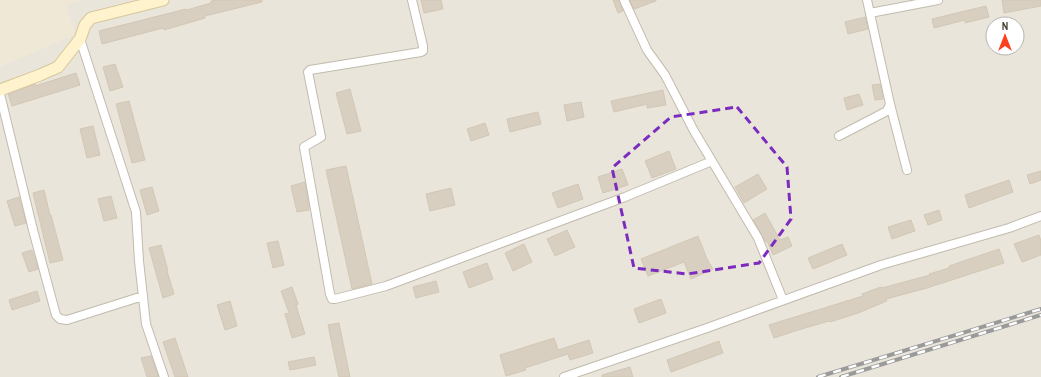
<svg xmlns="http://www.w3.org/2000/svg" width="1041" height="377" font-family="'Archivo Narrow',sans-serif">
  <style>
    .residential { fill: #eae5da; fill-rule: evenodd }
    .education { fill: #efe8d6 }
    .building { fill: #d8cfc1; stroke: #d3c7b4 }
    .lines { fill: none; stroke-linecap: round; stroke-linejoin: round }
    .street-casing { stroke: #c2bbae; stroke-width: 10 }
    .secondary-casing { stroke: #d6c79b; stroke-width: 13 }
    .street { stroke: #fff; stroke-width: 8 }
    .secondary { stroke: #fff3cd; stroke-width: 11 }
    .rail-casing { stroke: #9a9a9a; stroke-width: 4 }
    .rail { stroke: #fff; stroke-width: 2.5; stroke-dasharray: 8; stroke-linecap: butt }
    .marked { fill: none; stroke: #7b2cbf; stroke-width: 3; stroke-dasharray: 8 5; stroke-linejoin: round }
  </style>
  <rect width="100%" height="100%" fill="#f6f3ec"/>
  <path class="residential" d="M0 0H1041V377H0ZM993 24H1017V48H993Z"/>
  <path class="education" d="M0 0H82L66 4 76 34 0 67Z"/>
  <path class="building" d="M216 0H262V2L205 16V18L164 30 163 28 102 44 99 31 186 9 187 10 211 3V1Z
    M421 0H441L443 9 424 13Z
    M613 0H619L623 11 618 13Z
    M630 0H656V1L634 9Z
    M1002 0H1041V6L1004 13Z
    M986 6 989 17 965 23V20L934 28 932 19Z
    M865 17 868 29 848 34 845 22Z
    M115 64 123 87 110 91 103 67Z
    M76 73 80 85 12 106 8 94 35 84V86Z
    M880 84 883 99 875 100 872 85Z
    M350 89 361 131 347 134 336 93Z
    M663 90 666 105 647 108V104L614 112 611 101Z
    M859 94 863 105 847 110 844 98Z
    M129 101 145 160 132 163 116 104Z
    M581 102 584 117 567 121 564 105Z
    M538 112 541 124 510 132 507 119Z
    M485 123 489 135 471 141 467 129Z
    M93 126 100 155 87 158 80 129Z
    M669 151 676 169 652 178 645 161Z
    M346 166 372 284 352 289 326 170Z
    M622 169 628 185 603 193 598 177Z
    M1041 171V180L1030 184 1027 175Z
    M758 174 767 189 744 203 735 187Z
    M1009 180 1013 192 969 208 965 195Z
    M305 182 309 210 297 212 291 186Z
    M578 184 583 199 558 208 552 193Z
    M152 187 159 211 147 215 140 190Z
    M451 188 455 205 430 211 426 194Z
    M44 190 50 215H51L63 260 50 263 33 193Z
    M111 196 117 218 104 221 98 199Z
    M19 197 26 223 15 226 7 201Z
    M939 210 942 220 928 225 924 215Z
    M765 213 780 240 788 237 792 246 773 255 767 241 766 242 753 220Z
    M911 220 915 231 892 239 888 227Z
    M567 230 575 247 555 256 547 239Z
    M1039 235 1041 241V255L1022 262 1014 244Z
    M698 236 707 259 713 269 691 279 684 262 648 276 641 259Z
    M278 241 284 265 273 268 267 243Z
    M524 244 532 262 513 271 505 253Z
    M842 244 847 255 813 269 808 258Z
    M161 245 168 271H167L174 294 163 298 149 248Z
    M999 249 1004 263 927 288 886 299 887 301 858 313 830 322 829 321 795 331 774 338 769 325 863 296 862 294 881 287 882 288 930 275 929 274 949 268V266Z
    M32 250 38 269 29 272 22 253Z
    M487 263 493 279 469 288 463 272Z
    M436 281 439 292 416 298 413 287Z
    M292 287 298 304 296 305 305 334 292 338 285 314 289 313 281 291Z
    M37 291 40 301 12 310 9 300Z
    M661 299 666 313 639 323 634 309Z
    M230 301 237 326 225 330 217 305Z
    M339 323 350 377H339L338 373 328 325Z
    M175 338 188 377H175L163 342Z
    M554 338 558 350 589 340 593 353 570 360 568 354 525 368 526 370 506 376 500 355Z
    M719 341 723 353 671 372 667 360Z
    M151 356 158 377H147L141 358Z
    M314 357 316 365 290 370 288 362Z
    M630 367 633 377H602V375Z"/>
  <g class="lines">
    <defs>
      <path id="street" d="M412 0 423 46V51L421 52 310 70 308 72 321 137 304 147 330 294 332 299H335L386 286 625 197 712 161
        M624 0 647 50 665 75 694 131 758 238 783 300
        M867 0 890 104 907 170
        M870 13 938 0
        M80 39 136 212 139 261 146 324 164 377
        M0 94 33 230 56 315 60 319 67 320 143 296
        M839 136 887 111 890 104
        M564 377 707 328 881 265 1009 228 1041 216"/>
      <path id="secondary" d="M0 90 40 75 58 67 80 39 85 25 91 18 163 0"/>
    </defs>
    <use href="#street" class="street-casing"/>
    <use href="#secondary" class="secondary-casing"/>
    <use href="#street" class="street"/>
    <use href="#secondary" class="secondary"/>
    <defs>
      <path id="rail" d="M818 377 1041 309
        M841 377 1041 315"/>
    </defs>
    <use href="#rail" class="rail-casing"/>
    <use href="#rail" class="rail"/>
  </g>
  <path class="marked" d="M737 107 787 167 791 219 759 263 687 274 634 268 612 168 671 117Z"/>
  <g transform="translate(1005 36)"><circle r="19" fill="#ffffff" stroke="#b7b4b0"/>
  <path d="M0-3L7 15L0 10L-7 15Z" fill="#fc3f1d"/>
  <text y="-6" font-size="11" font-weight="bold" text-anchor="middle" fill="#4b4439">N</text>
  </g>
</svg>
